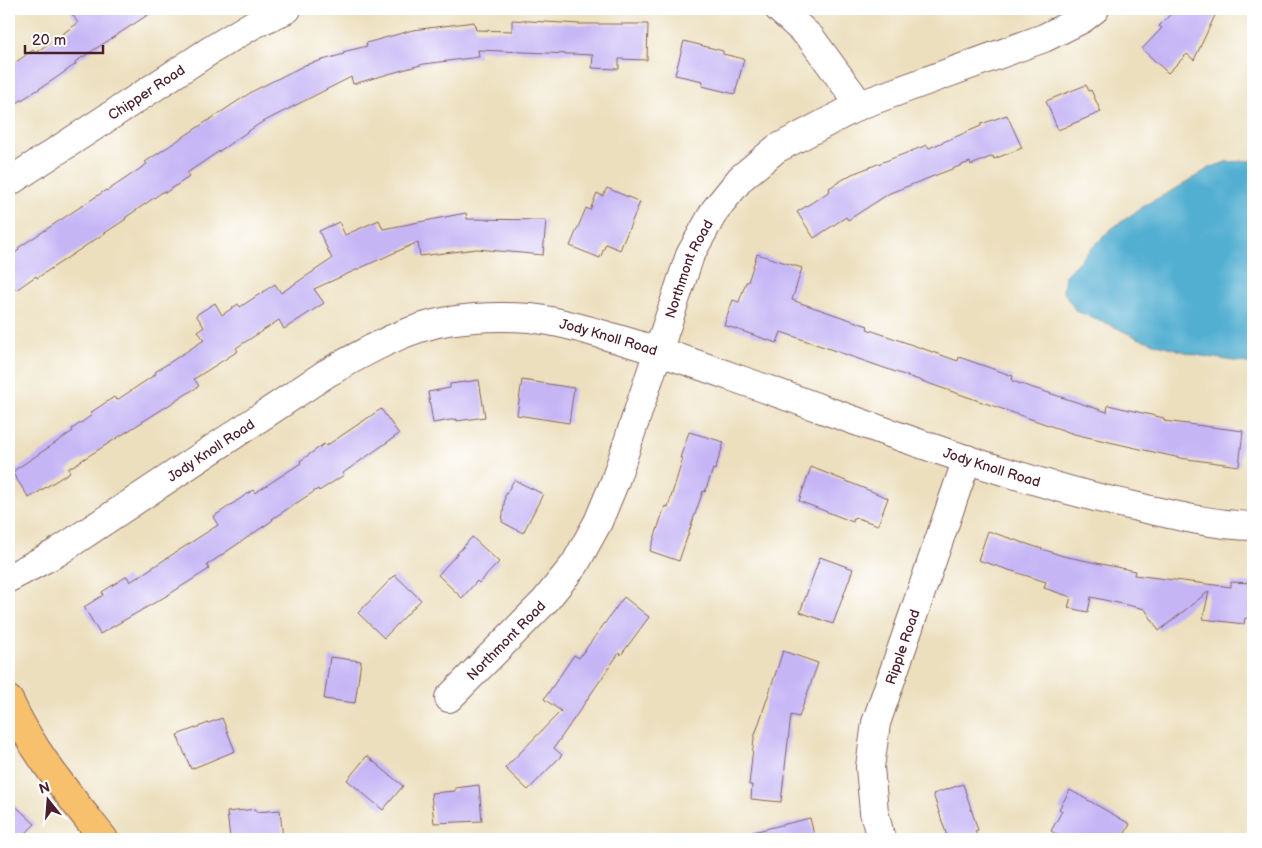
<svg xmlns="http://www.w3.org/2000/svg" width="1262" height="848" font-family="'Balsamiq Sans',sans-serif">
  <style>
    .water { fill: #53afd1; stroke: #4e677e }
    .building { fill: #c5b5f5 }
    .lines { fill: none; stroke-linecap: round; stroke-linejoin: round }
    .minor-casing { stroke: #83625e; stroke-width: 30 }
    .major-casing { stroke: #83625e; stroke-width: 30 }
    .minor { stroke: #fff; stroke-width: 28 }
    .major { stroke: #f7c06c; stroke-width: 28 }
    .labels { text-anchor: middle; stroke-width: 4; stroke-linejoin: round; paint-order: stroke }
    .street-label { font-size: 14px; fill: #4a1f2b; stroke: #fff }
  </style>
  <rect width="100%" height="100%" fill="#fff"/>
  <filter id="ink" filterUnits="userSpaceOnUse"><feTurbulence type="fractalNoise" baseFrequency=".02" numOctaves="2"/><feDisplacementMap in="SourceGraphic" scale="10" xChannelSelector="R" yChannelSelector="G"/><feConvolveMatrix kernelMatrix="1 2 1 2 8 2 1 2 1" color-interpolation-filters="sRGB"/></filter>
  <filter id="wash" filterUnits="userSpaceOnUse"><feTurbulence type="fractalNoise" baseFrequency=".0096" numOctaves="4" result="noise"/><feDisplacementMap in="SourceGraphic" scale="20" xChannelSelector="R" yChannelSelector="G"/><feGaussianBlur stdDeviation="1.12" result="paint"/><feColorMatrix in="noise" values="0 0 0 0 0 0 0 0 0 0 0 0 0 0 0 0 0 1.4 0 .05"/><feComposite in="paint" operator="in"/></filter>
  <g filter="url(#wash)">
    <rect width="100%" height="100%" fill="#ecdfbd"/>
    <path class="water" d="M1247 161H1253V364L1196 355 1140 339 1102 321 1076 311 1063 291 1065 275 1111 229 1147 204 1181 186 1209 168 1226 162Z"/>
    <g id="blocks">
      <path class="building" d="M69 9H157L75 62 76 64 53 80 9 108V67L33 50 35 53 78 23Z
        M1176 9H1218L1194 60 1187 54 1168 73 1142 49 1162 28 1159 26Z
        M512 20 580 24H648L647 60 619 59V69L592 68 593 55 478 50 479 57 424 64 353 84 351 77 259 124 187 173 189 177 165 193 164 191 125 218 126 219 37 278 36 276 16 290 9 279V257L19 250 18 248 106 190 107 191 147 164 145 162 253 91 305 65 344 54 343 52 367 46 366 43 413 30 474 22 476 30 512 31Z
        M684 41 723 51V54L744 59 735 94 702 86 703 81 675 75Z
        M1086 85 1089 91 1091 90 1101 112 1058 130 1046 101Z
        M1007 115 1022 148 994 159 993 156 971 165 970 162 890 193 848 220 846 217 814 238 797 212 830 191 829 188 852 174 927 145 929 148 981 126V124Z
        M607 188 640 202 620 250 606 244 600 258 570 246 586 208 590 210 597 193 603 196Z
        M466 213 467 219 546 220 543 255 477 249 420 256 418 242 314 289 324 303 284 329 279 320 236 348 238 351 194 379 199 386 68 469 70 472 29 498 12 472 73 431 72 429 92 415 90 413 114 397 117 400 156 374 155 372 204 340 198 331 204 327 196 315 215 303 222 315 238 304 240 307 275 284 281 293 332 259 319 231 339 222 345 235 379 220 383 229Z
        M757 254 802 268 792 300 868 326 867 329 958 361 959 357 1013 376 1012 381 1107 412 1108 405 1164 418V421L1243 431 1239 466 1180 458 1074 434 781 332 777 343 724 325 733 300 739 302 746 282H748Z
        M479 380 485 417 457 421V419L433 423 428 392 450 388V384Z
        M522 380 574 388 569 423 517 415Z
        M381 409 399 434 343 473 344 475 319 491 318 489 272 519 273 520 207 565 209 569 168 595 100 634 84 607 103 595 102 592 127 576 130 582 218 525 213 517 253 490 255 493 301 463 300 461 324 444 326 446Z
        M689 432 724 442 715 470 713 469 705 492 703 491 679 561 650 551 665 506 668 507 683 458H680Z
        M811 467 888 498 878 525 854 517 853 522 799 501Z
        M514 480 543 494 523 533 502 522 505 496Z
        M988 531 1063 556 1135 571 1134 575 1231 587V582L1253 583V619L1245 618 1244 624 1203 619 1209 591 1159 631 1145 609 1091 597 1088 612 1068 608 1071 597 1044 588 1046 582 978 560Z
        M472 537 499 562 479 583 477 581 462 598 438 575Z
        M820 557 853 569 833 624 800 612Z
        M395 575 421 600 384 638 358 613Z
        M624 597 649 617 621 655 619 653 554 748 562 755 528 790 505 768 561 711 544 699 574 655 579 658Z
        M783 651 818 663 799 717 791 715 781 802 751 799 752 785H749L754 738Z
        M330 657 361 661 355 703 324 699Z
        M222 718 235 751 191 769 177 735Z
        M367 756 403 786 383 810 347 780Z
        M963 784 978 830 975 831 978 839H948L933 794Z
        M479 785 482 821 434 823 431 793 455 791V788Z
        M1070 790 1130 824 1122 839H1066L1051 831 1062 811 1059 809Z
        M9 800 35 824 20 839H9Z
        M256 809V812L280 810 283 839H230L227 812Z
        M810 818 815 839H754L753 832Z"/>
    </g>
  </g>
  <g filter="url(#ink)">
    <use href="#blocks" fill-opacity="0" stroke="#83625e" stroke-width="1"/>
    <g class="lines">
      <defs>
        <g id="minor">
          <path d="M779 9 811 38 860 105"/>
          <path id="s1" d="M9 182 211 50 254 24 287 9"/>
          <path id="s2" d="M9 578 56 553 327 373C365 352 405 328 448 321 474 317 503 316 530 318 557 321 584 329 611 337 653 349 694 363 735 378 865 423 994 475 1129 505 1169 514 1212 525 1253 526"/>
          <path id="s3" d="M449 698 545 601 575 564 598 522 615 481 690 255 715 210 741 178 776 149 860 105 1044 38 1082 19 1095 9"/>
          <path id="s4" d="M881 839 874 812 870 767 876 723 967 459"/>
        </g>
        <path id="major" d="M9 700C32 751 69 795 104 839"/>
      </defs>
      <use href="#minor" class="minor-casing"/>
      <use href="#major" class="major-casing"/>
      <use href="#minor" class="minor"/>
      <use href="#major" class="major"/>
    </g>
  </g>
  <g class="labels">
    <g class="street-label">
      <text dy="5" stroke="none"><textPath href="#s1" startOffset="164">Chipper Road</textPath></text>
      <text dy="5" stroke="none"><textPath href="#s3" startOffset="501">Northmont Road</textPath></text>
      <text dy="5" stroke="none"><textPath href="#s2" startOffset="674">Jody Knoll Road</textPath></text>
      <text dy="5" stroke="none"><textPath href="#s2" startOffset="239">Jody Knoll Road</textPath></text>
      <text dy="5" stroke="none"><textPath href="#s2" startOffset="1079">Jody Knoll Road</textPath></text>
      <text dy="5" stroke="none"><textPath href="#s3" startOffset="81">Northmont Road</textPath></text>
      <text dy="5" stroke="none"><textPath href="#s4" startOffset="198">Ripple Road</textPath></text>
    </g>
  </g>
  <rect width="1262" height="848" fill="none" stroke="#fff" stroke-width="30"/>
  <g transform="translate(48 800) rotate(343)" stroke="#ffffff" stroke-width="4" paint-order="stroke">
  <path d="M0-4L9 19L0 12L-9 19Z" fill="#4a1f2b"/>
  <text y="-8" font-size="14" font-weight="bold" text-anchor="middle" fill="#4a1f2b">N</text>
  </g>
  <path d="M25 45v8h78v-8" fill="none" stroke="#4a1f2b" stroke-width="2.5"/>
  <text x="32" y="45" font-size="15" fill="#4a1f2b" stroke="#ffffff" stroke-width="4" paint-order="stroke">20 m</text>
</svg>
